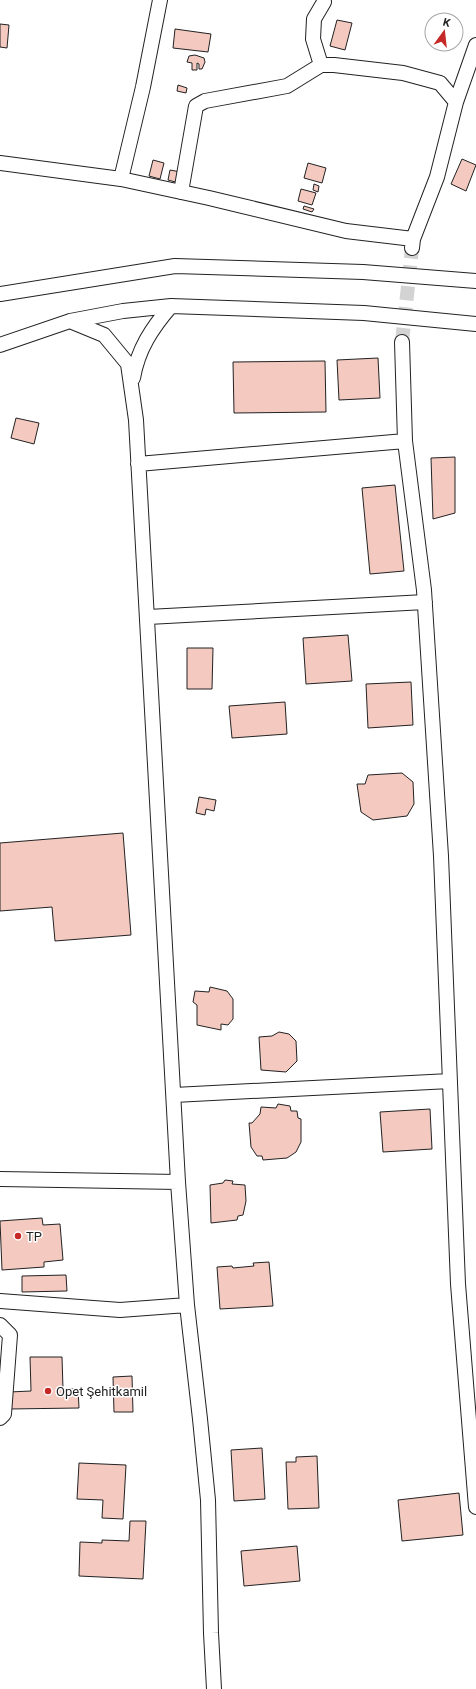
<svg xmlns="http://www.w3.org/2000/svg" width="476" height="1689" font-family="Roboto,sans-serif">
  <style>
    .building { fill: #f3c9c0; stroke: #222 }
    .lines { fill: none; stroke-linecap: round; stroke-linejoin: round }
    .minor-tunnel { stroke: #d3d3d3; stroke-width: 14; stroke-dasharray: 14 7; stroke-linecap: butt }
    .minor-casing { stroke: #222; stroke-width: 16 }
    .minor { stroke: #fff; stroke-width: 14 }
    .poi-dot { fill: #c62828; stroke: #fff; stroke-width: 1.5 }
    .labels { text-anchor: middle; stroke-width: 3; stroke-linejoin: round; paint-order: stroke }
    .poi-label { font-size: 13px; fill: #222; stroke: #fff; text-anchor: start }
  </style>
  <rect width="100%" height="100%" fill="#fff"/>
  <path class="building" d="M337 20 352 23 345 50 330 46Z
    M0 24 9 25 7 48 0 47Z
    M175 29 211 34 208 52 173 48Z
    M195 55 204 58 205 62 202 69H199V64L197 63V70H192V63L187 62 189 56Z
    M178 85 187 88 186 93 177 91Z
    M462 159 476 165 466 191 451 184Z
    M153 160 164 163 160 179 149 176Z
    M308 163 326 168 322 183 304 178Z
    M170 170 181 172 179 183 168 180Z
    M314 184 319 186 318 192 313 190Z
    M301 189 316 193 312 205 298 201Z
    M304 206 314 209 312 212 303 209Z
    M378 358 380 398 339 400 337 360Z
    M325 361 326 412 234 413 233 362Z
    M16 418 39 423 34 444 11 438Z
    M455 457V513L433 519 431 458Z
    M395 485 404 571 370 574 362 488Z
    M348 635 352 681 306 684 303 638Z
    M187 648H213L212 689H187Z
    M411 682 413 725 368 728 366 684Z
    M285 702 287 734 232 738 229 706Z
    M402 773 413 782 414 804 407 816 373 820 361 812 357 784H365L368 775Z
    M199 797 216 800 214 811 206 809 205 815 196 813Z
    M123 833 131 935 55 941 52 907 0 911V843Z
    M210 987 227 991 233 999V1019L228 1025 221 1024V1030L197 1025V1005L193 1002 195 991 209 992Z
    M279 1032 289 1034 296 1041 297 1061 286 1072 261 1070 259 1037 272 1036Z
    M278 1104 290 1106 291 1111H297L298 1118 301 1119V1142L296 1152 287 1158 263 1160 262 1156H257L251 1147 249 1123H252L260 1114 261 1107 276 1108Z
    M430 1109 432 1149 383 1152 380 1112Z
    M225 1180 233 1181 232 1184 245 1185 246 1201 243 1215 238 1216 237 1220 211 1223 210 1185 223 1183Z
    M42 1218 43 1225 60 1224 63 1260 44 1262V1267L2 1270 0 1221Z
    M269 1262 273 1306 220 1309 217 1267 232 1266 233 1268 254 1266 253 1263Z
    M66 1275 67 1291 22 1292V1276Z
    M30 1357H62L63 1389H78L79 1408 9 1409V1392L31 1391Z
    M132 1376 133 1412H114L113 1377Z
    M262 1448 265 1499 234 1501 231 1450Z
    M317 1456 319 1508 288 1509 286 1462H296V1457Z
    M79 1463 126 1465 123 1519 102 1518 103 1500 77 1499Z
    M459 1493 463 1535 402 1541 398 1500Z
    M130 1521H146L143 1579 79 1576 80 1542 102 1543V1540L129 1541Z
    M297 1546 300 1581 244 1586 241 1551Z"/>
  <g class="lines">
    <path class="minor-tunnel" d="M402 342 412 249"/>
    <defs>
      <path id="minor" d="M321 65 313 39 314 19 324 2
        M0 163 121 179 209 198 346 231 413 239
        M121 179 143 87 160 0
        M181 192 196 106 205 101 287 86 321 65H334L403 73 440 83 456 102
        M412 248 413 239 437 177 456 102 476 45
        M0 294 175 266 363 272 476 281
        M70 321 104 335 128 364 136 420 178 1182 187 1305 200 1419 208 1500 211 1633 214 1689
        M402 342 405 441 424 590 441 856 458 1284 476 1507
        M0 345 70 321 123 311 171 306 364 313 476 324
        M133 378C138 349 152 328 171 306
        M138 464 405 441
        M148 617 425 602
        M174 1095 450 1081
        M0 1179 178 1182
        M0 1301 120 1310 187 1305
        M0 1325 10 1335 4 1414 0 1418"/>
    </defs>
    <use href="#minor" class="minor-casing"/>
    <use href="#minor" class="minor"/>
  </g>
  <g class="poi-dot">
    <circle cx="18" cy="1236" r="4"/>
    <circle cx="48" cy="1391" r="4"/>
  </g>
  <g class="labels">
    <g class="poi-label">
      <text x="26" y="1241">TP</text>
      <text x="56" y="1396">Opet Şehitkamil</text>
    </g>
  </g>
  <g transform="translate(444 32) rotate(15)"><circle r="19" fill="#ffffff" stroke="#a7a7a7"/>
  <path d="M0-3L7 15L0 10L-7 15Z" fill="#c62828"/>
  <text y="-6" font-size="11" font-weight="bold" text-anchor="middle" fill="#222222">K</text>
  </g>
</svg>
